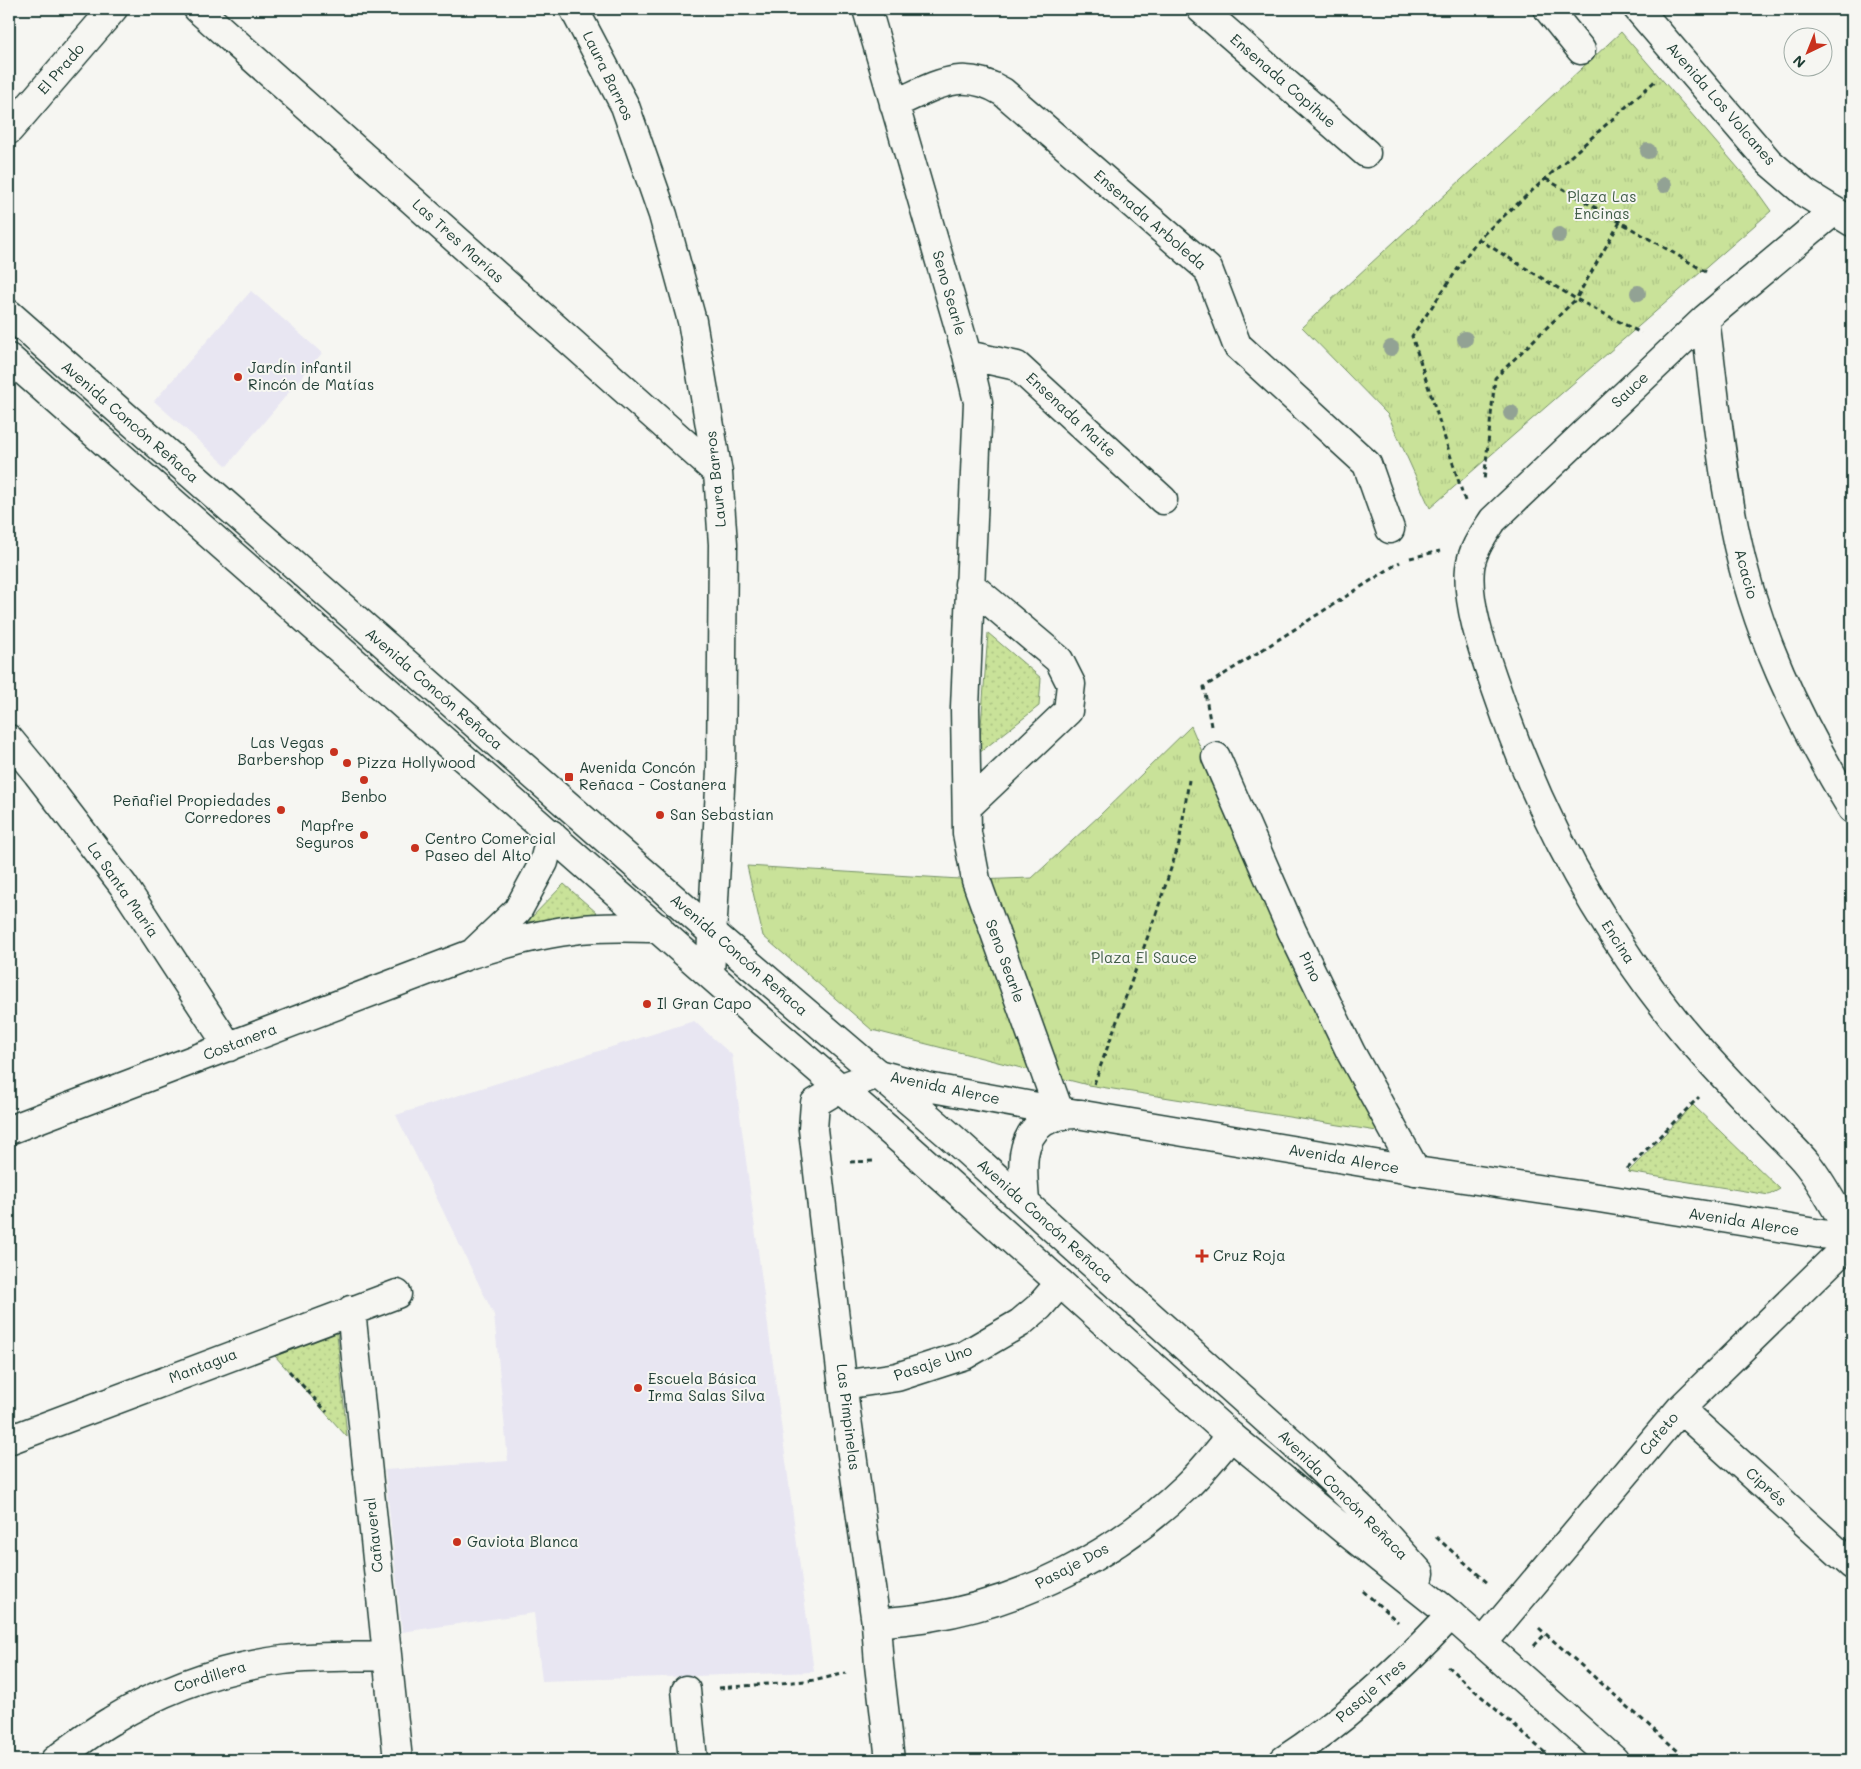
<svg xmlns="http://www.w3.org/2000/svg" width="1861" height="1769" font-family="Mali,sans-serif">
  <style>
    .built { fill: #e8e6f2 }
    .grass { fill: url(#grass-dots); stroke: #749066 }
    .park { fill: url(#park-tufts); stroke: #749066 }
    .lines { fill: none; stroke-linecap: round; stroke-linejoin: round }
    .minor-casing { stroke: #1f3d34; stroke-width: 31 }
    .tertiary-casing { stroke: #1f3d34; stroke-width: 31 }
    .primary-casing { stroke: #1f3d34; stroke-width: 31 }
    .path { stroke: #1f3d34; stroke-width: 3; stroke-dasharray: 5 4; stroke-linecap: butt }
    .minor { stroke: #f6f6f2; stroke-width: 28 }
    .tertiary { stroke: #f6f6f2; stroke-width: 28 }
    .primary { stroke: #f6f6f2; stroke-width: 28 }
    .tree { fill: #92a294 }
    .poi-dot { fill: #c8321e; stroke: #f6f6f2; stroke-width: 2 }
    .labels { text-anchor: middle; stroke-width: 4; stroke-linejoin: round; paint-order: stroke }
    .street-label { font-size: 15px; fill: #1f3d34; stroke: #f6f6f2 }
    .park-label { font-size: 15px; fill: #415e48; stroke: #f6f6f2 }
    .poi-label { font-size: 15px; fill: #1f3d34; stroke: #f6f6f2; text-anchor: start }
  </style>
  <defs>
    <pattern id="grass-dots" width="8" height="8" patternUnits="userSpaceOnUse" patternTransform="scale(1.25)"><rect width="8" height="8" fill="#c9e299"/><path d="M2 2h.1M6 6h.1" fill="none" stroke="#acc384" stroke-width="1.8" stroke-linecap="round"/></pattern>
    <pattern id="park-tufts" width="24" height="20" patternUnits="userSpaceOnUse" patternTransform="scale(1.25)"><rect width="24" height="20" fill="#c9e299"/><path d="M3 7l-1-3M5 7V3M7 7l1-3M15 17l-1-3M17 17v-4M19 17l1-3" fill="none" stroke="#acc384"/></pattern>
  </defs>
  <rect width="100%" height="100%" fill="#f6f6f2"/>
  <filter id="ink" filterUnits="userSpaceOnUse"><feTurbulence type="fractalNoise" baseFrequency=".02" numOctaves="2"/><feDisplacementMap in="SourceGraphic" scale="10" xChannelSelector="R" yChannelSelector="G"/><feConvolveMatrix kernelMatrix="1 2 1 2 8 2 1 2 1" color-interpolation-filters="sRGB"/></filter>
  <g filter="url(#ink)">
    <path class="built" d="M251 291 322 353 227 466 154 401Z
      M694 1021 732 1055 814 1672 542 1681 534 1613 402 1632 385 1470 508 1461 494 1315 396 1115Z"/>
    <path class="grass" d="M988 633 1041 678 1039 706 979 753Z
      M564 884 597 913 527 922Z
      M1693 1105 1780 1189 1769 1195 1628 1172Z
      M337 1333 347 1437 275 1356Z"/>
    <path class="park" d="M1621 32 1751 183 1771 211 1430 508 1388 415 1302 327Z
      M1191 726 1279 930 1383 1132 1088 1085 872 1030 763 936 747 866 976 880 1032 878 1099 816Z"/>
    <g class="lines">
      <defs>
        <path id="minor" d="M198 9 718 473
          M574 9 625 106 663 215 692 321 718 473 723 544 721 770 710 974
          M867 9 967 355 978 402 965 708 967 833 976 880 1059 1111
          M1201 9 1366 153
          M1548 9 1581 50
          M894 104C934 87 960 66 1003 92L1208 269 1237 345 1367 464 1390 529
          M9 130 113 9
          M1834 211 1705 319 1493 520C1484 534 1472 550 1470 568 1466 605 1485 656 1497 691 1537 811 1597 924 1677 1023 1706 1059 1739 1092 1771 1126 1783 1139 1797 1151 1808 1165 1824 1185 1839 1215 1852 1237
          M1705 319C1714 388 1720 458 1734 527 1754 630 1798 720 1852 809
          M967 355 1017 366 1163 500
          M9 739 37 773 123 885 229 1047
          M1216 757 1292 931 1351 1053 1416 1171
          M967 807 1068 711 1071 684 1059 660 969 584
          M476 950 518 910 544 862 551 834
          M9 1130 471 954C505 944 538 934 573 930 601 926 630 928 659 928
          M351 1310 398 1760
          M843 1385 897 1377 965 1355 1020 1323 1039 1307 1060 1283
          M1680 1409 1852 1565
          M9 1440 397 1294
          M876 1623C893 1621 911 1620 929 1617 1024 1602 1117 1554 1186 1487 1202 1472 1216 1454 1231 1436
          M1483 1643 1680 1409 1852 1241
          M686 1690 693 1760
          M55 1760C73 1747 92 1732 111 1721 164 1688 221 1668 283 1660 316 1656 352 1657 386 1656
          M1284 1760C1346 1720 1401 1668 1451 1615"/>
        <path id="tertiary" d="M1638 9 1769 162 1805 193 1852 222
          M890 1760 879 1665 876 1623 845 1405 813 1129 815 1103 840 1088 878 1074 927 1087 1059 1111 1416 1171 1599 1198 1852 1239"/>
        <path id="primary" d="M9 314 714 934 948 1134 1308 1457 1366 1513 1420 1573
          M9 358 759 1018 905 1144 1231 1436 1348 1533 1451 1615 1614 1760
          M1025 1202C1024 1187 1022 1170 1024 1155 1029 1123 1052 1113 1081 1114"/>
      </defs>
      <use href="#minor" class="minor-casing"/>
      <use href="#tertiary" class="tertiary-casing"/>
      <use href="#primary" class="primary-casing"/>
      <path class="path" d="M1546 179 1708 273
        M1620 222 1576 299 1641 333
        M1478 239 1576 299 1495 378 1484 481
        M1465 501 1412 336 1478 239 1655 81
        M1410 558 1440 551
        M1211 726 1204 687 1400 562
        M1094 1084 1156 914 1179 844 1189 780
        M850 1162 874 1161
        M1627 1169 1699 1097
        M289 1371 327 1412
        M1436 1537 1489 1584
        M1363 1591 1398 1622
        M1539 1628 1688 1760
        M1534 1646 1545 1634
        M1447 1666 1553 1760
        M719 1688 817 1680 846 1673"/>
      <use href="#minor" class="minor"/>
      <use href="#tertiary" class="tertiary"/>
      <use href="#primary" class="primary"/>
    </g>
    <g class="tree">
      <circle cx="1648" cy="151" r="8"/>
      <circle cx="1664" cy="185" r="8"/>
      <circle cx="1559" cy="235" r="8"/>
      <circle cx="1638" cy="293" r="8"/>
      <circle cx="1465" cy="339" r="8"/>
      <circle cx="1391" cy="348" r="8"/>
      <circle cx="1511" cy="413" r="8"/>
    </g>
  </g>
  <g class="poi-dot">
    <circle cx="238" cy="377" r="5"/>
    <circle cx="334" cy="752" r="5"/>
    <circle cx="347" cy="763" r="5"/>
    <rect x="564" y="772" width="10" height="10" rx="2.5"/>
    <circle cx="364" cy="780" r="5"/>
    <circle cx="281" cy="810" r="5"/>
    <circle cx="660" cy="815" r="5"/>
    <circle cx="364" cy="835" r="5"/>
    <circle cx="415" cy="848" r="5"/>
    <circle cx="647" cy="1004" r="5"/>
    <path d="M1199.5 1248.5h5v5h5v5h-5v5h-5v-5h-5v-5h5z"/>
    <circle cx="638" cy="1388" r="5"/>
    <circle cx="457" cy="1542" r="5"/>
  </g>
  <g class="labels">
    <g class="street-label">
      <text transform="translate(61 69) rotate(-49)" y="5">El Prado</text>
      <text transform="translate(608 76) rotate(64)" y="5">Laura Barros</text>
      <text transform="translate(1283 81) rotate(41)" y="5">Ensenada Copihue</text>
      <text transform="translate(1721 104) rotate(49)" y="5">Avenida Los Volcanes</text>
      <text transform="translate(1150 220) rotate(41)" y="5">Ensenada Arboleda</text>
      <text transform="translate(458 241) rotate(42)" y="5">Las Tres Marías</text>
      <text transform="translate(949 293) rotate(74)" y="5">Seno Searle</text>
      <text transform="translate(1630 390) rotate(-43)" y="5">Sauce</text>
      <text transform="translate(1071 415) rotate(43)" y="5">Ensenada Maite</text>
      <text transform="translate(130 422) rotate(41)" y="5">Avenida Concón Reñaca</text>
      <text transform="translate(716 479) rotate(-96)" y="5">Laura Barros</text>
      <text transform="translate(1746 574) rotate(75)" y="5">Acacio</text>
      <text transform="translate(434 689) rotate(41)" y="5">Avenida Concón Reñaca</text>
      <text transform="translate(123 890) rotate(55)" y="5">La Santa María</text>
      <text transform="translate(1618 942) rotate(57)" y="5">Encina</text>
      <text transform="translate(739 955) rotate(41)" y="5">Avenida Concón Reñaca</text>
      <text transform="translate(1005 961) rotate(70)" y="5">Seno Searle</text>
      <text transform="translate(1310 967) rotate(64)" y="5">Pino</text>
      <text transform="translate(240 1042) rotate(-21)" y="5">Costanera</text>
      <text transform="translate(945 1088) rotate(12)" y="5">Avenida Alerce</text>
      <text transform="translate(1344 1159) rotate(10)" y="5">Avenida Alerce</text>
      <text transform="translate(1045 1221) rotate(42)" y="5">Avenida Concón Reñaca</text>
      <text transform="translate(1744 1222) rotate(9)" y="5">Avenida Alerce</text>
      <text transform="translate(933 1363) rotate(-19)" y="5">Pasaje Uno</text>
      <text transform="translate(203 1366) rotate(-21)" y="5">Mantagua</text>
      <text transform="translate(848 1417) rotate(83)" y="5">Las Pimpinelas</text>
      <text transform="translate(1659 1434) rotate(-50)" y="5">Cafeto</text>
      <text transform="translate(1766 1487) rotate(42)" y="5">Ciprés</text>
      <text transform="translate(1343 1495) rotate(45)" y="5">Avenida Concón Reñaca</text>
      <text transform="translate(374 1535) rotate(-96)" y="5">Cañaveral</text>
      <text transform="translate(1072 1566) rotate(-28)" y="5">Pasaje Dos</text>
      <text transform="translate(210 1677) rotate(-17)" y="5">Cordillera</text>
      <text transform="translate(1371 1691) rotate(-41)" y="5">Pasaje Tres</text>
    </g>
    <g class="park-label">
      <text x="1602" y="202">Plaza Las<tspan x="1602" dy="17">Encinas</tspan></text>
      <text x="1144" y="963">Plaza El Sauce</text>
    </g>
    <g class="poi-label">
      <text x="248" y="373">Jardín infantil<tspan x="248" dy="17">Rincón de Matías</tspan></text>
      <text x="324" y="748" text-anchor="end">Las Vegas<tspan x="324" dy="17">Barbershop</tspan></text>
      <text x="357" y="768">Pizza Hollywood</text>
      <text x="579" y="773">Avenida Concón<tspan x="579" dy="17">Reñaca - Costanera</tspan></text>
      <text x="364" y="802" text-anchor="middle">Benbo</text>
      <text x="271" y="806" text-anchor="end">Peñafiel Propiedades<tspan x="271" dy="17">Corredores</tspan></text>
      <text x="670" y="820">San Sebastian</text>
      <text x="354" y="831" text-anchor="end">Mapfre<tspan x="354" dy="17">Seguros</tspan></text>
      <text x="425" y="844">Centro Comercial<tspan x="425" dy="17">Paseo del Alto</tspan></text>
      <text x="657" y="1009">Il Gran Capo</text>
      <text x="1213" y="1261">Cruz Roja</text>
      <text x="648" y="1384">Escuela Básica<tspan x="648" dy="17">Irma Salas Silva</tspan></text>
      <text x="467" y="1547">Gaviota Blanca</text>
    </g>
  </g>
  <rect width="1861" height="1769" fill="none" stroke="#f6f6f2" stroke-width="30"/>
  <rect x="15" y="15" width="1831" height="1739" fill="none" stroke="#1f3d34" stroke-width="2" filter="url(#ink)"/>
  <g transform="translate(1808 52) rotate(223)"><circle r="24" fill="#f6f6f2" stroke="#a0aca6"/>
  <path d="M0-4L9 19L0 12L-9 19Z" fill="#c8321e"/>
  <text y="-8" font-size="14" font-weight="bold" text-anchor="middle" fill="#1f3d34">N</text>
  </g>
</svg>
